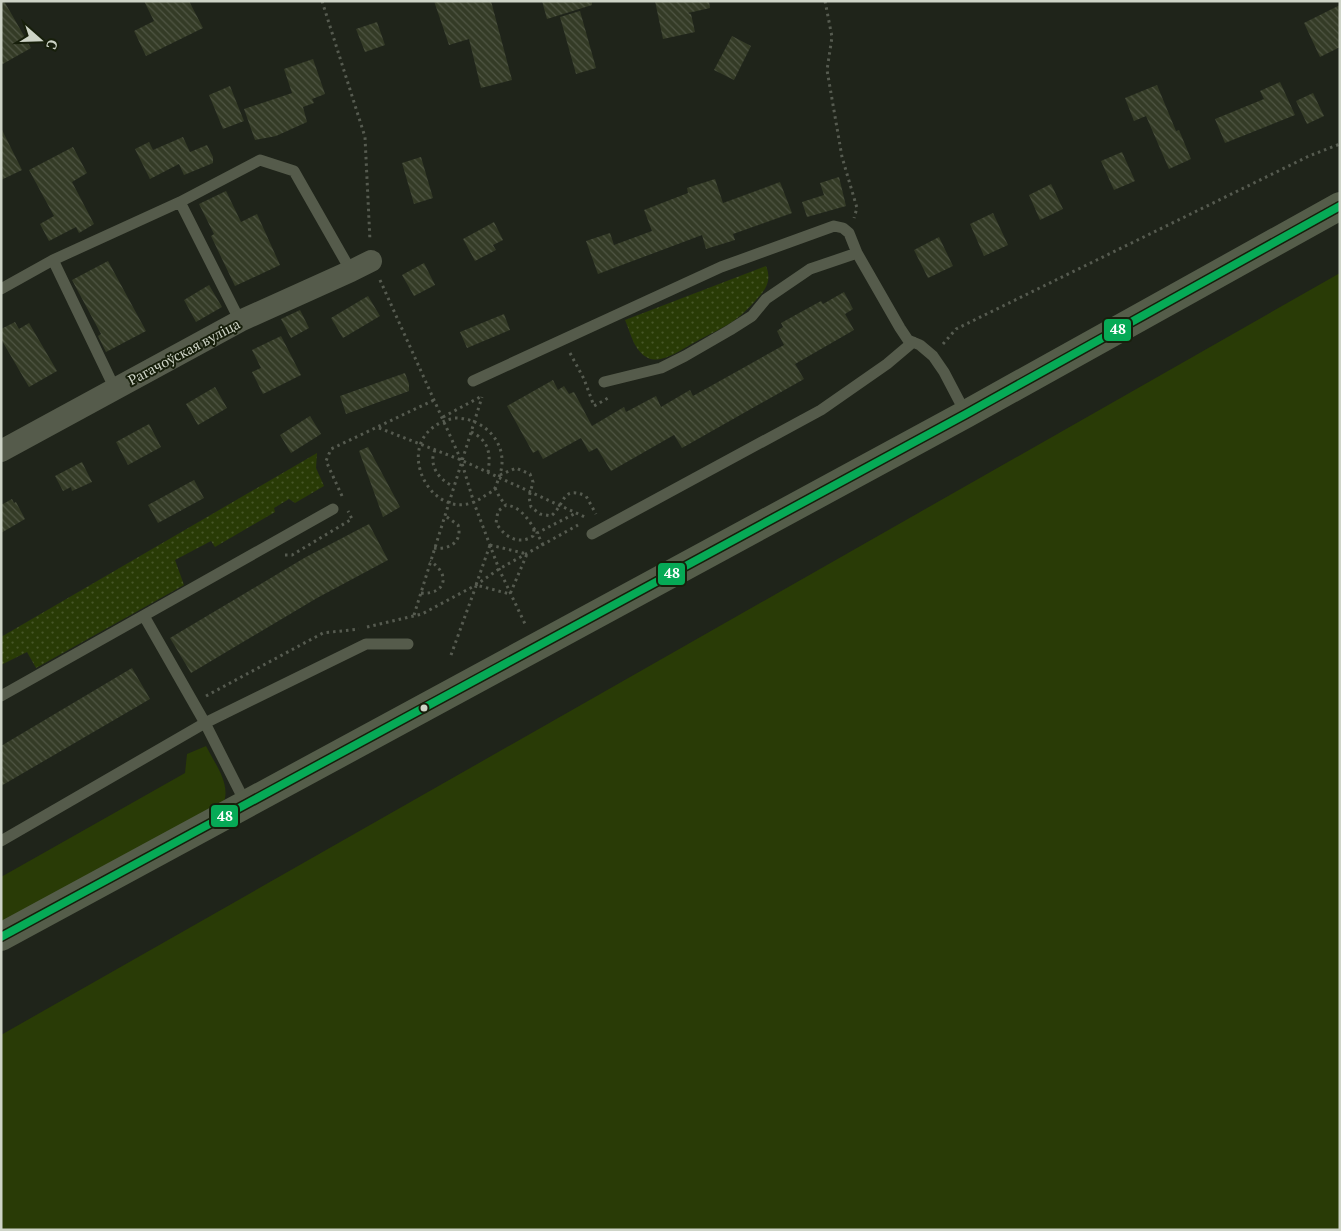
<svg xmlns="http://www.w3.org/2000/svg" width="1341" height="1231" font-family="'PT Serif',serif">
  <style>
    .grass { fill: #293b06 }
    .park { fill: url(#park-dots) }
    .building { fill: url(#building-back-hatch) }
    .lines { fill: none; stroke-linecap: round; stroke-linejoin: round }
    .path { stroke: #565b50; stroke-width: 3; stroke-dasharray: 2.5 4; stroke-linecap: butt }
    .service { stroke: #555b4b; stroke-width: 11 }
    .minor { stroke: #555b4b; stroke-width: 22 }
    .secondary { stroke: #555d4a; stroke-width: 28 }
    .bus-1-casing { stroke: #171f0b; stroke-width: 11 }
    .bus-1 { stroke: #06aa56; stroke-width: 8 }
    .bus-dot { fill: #ced4c7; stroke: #171f0b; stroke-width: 2 }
    .labels { text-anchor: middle; stroke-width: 4; stroke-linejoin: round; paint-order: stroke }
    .street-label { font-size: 14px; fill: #ced4c7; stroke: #171f0b }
    .line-badge { stroke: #171f0b; stroke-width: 2 }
    .badge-label { font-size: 14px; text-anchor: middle; font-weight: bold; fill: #fff }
  </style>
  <defs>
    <pattern id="park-dots" width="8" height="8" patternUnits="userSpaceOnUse" patternTransform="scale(1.25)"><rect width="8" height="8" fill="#293b06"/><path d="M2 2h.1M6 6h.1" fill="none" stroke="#475629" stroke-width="1.8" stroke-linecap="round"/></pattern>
    <pattern id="building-back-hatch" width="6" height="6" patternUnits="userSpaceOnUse" patternTransform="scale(1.25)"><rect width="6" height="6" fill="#343b26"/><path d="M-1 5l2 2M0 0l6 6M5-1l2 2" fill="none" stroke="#505644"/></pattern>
  </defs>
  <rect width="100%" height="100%" fill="#1f241a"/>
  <path class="grass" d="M1340 273V1230H1V1035Z
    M206 746C215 764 232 785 223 804L1 930V877L185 773 187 754Z"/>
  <path class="park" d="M766 266C772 281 766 289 756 300 736 323 723 327 697 341 685 347 662 365 648 358 634 351 631 334 625 320Z
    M317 453 316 468 324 486 295 503 289 499 274 508 275 512 215 547 211 541 175 560 184 585 36 668 27 652 1 665V637Z"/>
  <path class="building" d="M1 1H4L31 48 1 65Z
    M144 1H189L203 28 146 56 134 31 154 21Z
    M434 1H491L512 80 481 88 469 39 449 45Z
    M542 1H592V5L547 19Z
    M655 1H709L710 8 688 13 691 14 695 32 663 39Z
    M1340 5V47L1320 57 1304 23Z
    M580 11 596 68 576 74 560 17Z
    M377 22 385 45 365 52 356 29Z
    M732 36 751 46 734 80 714 70Z
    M313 59 325 94 312 99 314 103 303 107 307 122 276 136 255 140 244 109 292 93 284 69Z
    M1280 82 1295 115 1225 143 1215 119 1264 99 1260 91Z
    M1157 85 1176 131 1179 130 1191 159 1169 169 1146 116 1134 121 1125 98Z
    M230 86 244 121 223 129 209 95Z
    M1313 93 1324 116 1307 124 1296 101Z
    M1 128 22 170 1 180Z
    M183 137 190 152 207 145 213 157V163L184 175 179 164 150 179 135 149 149 142 153 150Z
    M73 147 87 173 72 182 94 224 79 233 76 227 49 241 40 224 54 216 29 170Z
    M1122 152 1135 181 1114 190 1101 161Z
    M421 157 433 198 414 204 402 163Z
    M839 177 846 206 807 217 802 202 824 195 820 183Z
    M715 179 723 203 780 182 792 213 733 234 735 240 706 249 702 235 598 274 586 241 610 233 614 245 652 231 644 210 688 193 687 188Z
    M1051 184 1063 209 1040 220 1029 195Z
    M226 191 241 222 257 214 280 265 235 286 211 236 214 234 199 204Z
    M993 213 1008 245 984 256 970 224Z
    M494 222 503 240 493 245 496 250 475 261 463 239Z
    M939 237 953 266 928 278 914 250Z
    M108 261 146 331 106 352 98 336 101 334 72 280Z
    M424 263 435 285 414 296 402 275Z
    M209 285 222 307 196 322 184 300Z
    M844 292 853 309 845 314 854 330 795 364 804 379 682 448 674 435 611 471 597 448 589 452 581 438 543 459 538 450 533 453 507 406 553 380 558 390 564 386 569 394 574 392 592 426 624 407 626 412 656 396 661 407 690 390 693 396 784 345 777 331 783 327 781 323 821 301 823 304Z
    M368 296 380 316 343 338 331 318Z
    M300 310 309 328 291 338 281 319Z
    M504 314 510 330 467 348 460 332Z
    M15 322 19 329 29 323 57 371 29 387 1 339V329Z
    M281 336 301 375 263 394 252 372 261 368 252 350Z
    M405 373 409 384V391L346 414 340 396Z
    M215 387 227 408 198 425 186 404Z
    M310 416 321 434 291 453 280 435Z
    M149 424 161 447 128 465 116 442Z
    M368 447 400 507 383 517 359 451Z
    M82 462 92 482 72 491 71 487 63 491 55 476Z
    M194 480 204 498 158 523 148 505Z
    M12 499 14 503 16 502 25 519 1 533V505Z
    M369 524 388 560 317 598 191 673 170 638 306 557Z
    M132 668 150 699 1 786V746Z"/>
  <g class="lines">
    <path class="path" d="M322 1 365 137 370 241
      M825 1 832 37 827 70 842 157 857 208 854 218
      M380 280 461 460 474 503 499 569 526 626
      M943 344 956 329 1309 156 1340 144
      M570 353 584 379 594 406 608 398
      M443 417 482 396
      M455 418C486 418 511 446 499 477 498 480 497 484 495 488 493 492 487 494 483 497 432 533 382 433 455 418Z
      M379 428 461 460 587 518
      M471 432C489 440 491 454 488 472
      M435 450C428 465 439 480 453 486
      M500 475 516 468 530 474 533 482 529 497 531 507 540 514 551 516C566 504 561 485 586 496L596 514
      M495 488 500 498 506 505
      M342 496 326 461 331 449 434 400
      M534 529 533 536C518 546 504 536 496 523L498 511 506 505C522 507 529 521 537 533
      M490 545 527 554 510 594 476 585Z
      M543 545 537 533 576 513
      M434 548C449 550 463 542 458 525L444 515
      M285 555H292L352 519 348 511
      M421 593C446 595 451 574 430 561
      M414 615 482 397
      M367 627 422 614 476 585 499 569 578 525
      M451 655 476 586
      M206 696 323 633 359 629"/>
    <path class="service" d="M180 202 240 321
      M53 260 115 389
      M1 289 53 260 180 202 260 160 294 171 351 271
      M473 381 721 267 834 226 843 228 849 233 857 253 900 328 908 340 920 345 933 356 944 372 966 414
      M604 382 661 368 685 356 730 330 752 316 766 299 810 269 857 253
      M592 534 821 410 887 364 913 342
      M144 616 205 723 246 804
      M1 696 333 509
      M1 841 205 723 366 644H408"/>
    <path class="minor" d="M1 451 240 321 351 271 371 261"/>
    <path class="secondary" d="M1 937 966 414 1340 206"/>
    <defs>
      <path id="bus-1" d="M1 937 966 414 1340 206"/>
    </defs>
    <use href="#bus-1" class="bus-1-casing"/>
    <use href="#bus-1" class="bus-1"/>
  </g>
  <circle class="bus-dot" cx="424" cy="708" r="4.5"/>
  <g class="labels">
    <g class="street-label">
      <text transform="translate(184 352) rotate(-28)" y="5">Рагачоўская вуліца</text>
    </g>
  </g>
  <g class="line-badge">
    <rect x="1103" y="318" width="29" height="24" rx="5" fill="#06aa56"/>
    <rect x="657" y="562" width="29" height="24" rx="5" fill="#06aa56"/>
    <rect x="210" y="804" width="29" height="24" rx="5" fill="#06aa56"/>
  </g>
  <g class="badge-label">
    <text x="1118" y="334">48</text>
    <text x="672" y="578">48</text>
    <text x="225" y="821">48</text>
  </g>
  <rect width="1341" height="1231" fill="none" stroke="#ced4c7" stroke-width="5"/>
  <g transform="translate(40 40) rotate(110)" stroke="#171f0b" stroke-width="4" paint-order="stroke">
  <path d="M0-4L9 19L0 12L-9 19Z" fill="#ced4c7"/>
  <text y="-8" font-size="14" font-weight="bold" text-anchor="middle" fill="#ced4c7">С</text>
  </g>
</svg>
